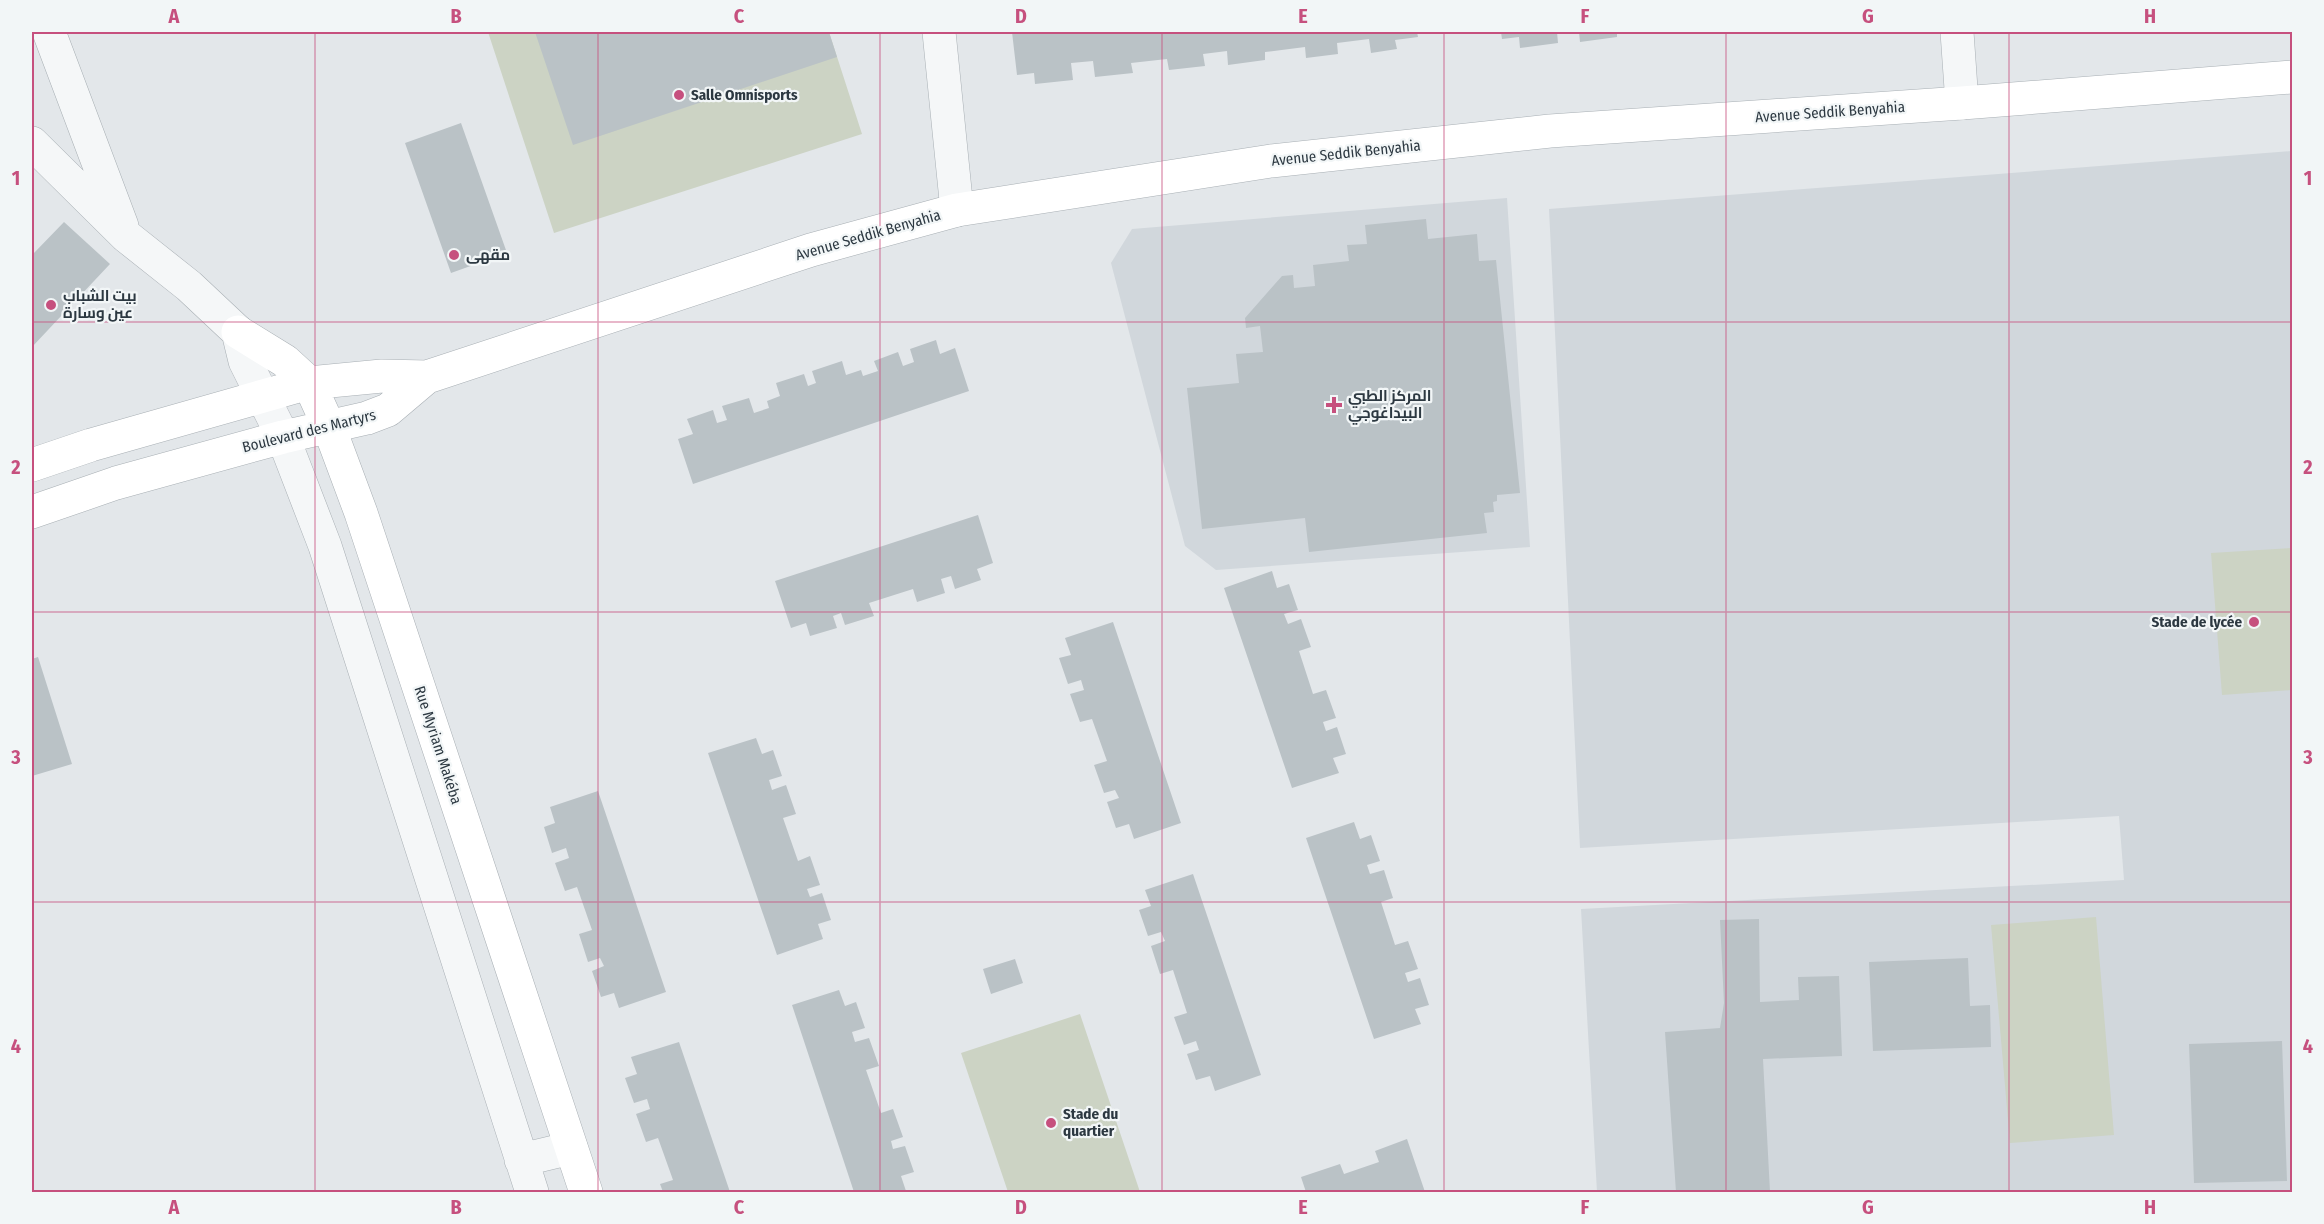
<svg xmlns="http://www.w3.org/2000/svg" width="2324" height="1224" font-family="'Fira Sans Condensed',Cairo,sans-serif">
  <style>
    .built { fill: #d1d7dc }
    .green { fill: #ccd3c4 }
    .building { fill: #bac2c6 }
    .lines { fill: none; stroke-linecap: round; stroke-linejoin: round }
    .street-casing { stroke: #a8afb4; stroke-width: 34 }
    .secondary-casing { stroke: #a8afb4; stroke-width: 34 }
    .street { stroke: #f5f7f8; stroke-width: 33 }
    .secondary { stroke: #fff; stroke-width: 33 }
    .grid { fill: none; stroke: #c6507e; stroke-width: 1.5; stroke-opacity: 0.55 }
    .poi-dot { fill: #c6507e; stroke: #f2f6f7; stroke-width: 2 }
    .labels { text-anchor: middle; stroke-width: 4.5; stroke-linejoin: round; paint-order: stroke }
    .poi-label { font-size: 15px; font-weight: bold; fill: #2c3841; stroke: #f2f6f7; text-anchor: start }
    .street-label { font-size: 15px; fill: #2c3841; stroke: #f2f6f7 }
    .neatline { fill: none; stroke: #c6507e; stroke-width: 2 }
    .grid-label { font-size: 20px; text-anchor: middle; font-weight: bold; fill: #c6507e }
  </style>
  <rect width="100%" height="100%" fill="#e3e7ea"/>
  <path class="built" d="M2292 151V1192H1597L1581 909 2124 880 2119 816 1580 848 1549 209Z
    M1507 198 1530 547 1216 570 1185 546 1111 263 1132 229Z"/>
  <path class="green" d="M488 32H829L862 134 554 233Z
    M2292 548V690L2222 695 2211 553Z
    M2096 917 2114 1135 2010 1143 1991 925Z
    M1080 1014 1140 1192H1008L961 1053Z"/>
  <path class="building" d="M535 32H829L837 57 573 145Z
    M1012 32H1417L1418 37 1395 40 1397 49 1371 53 1369 39 1337 43 1338 54 1306 58 1305 47 1265 52V60L1228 65 1227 51 1203 54 1205 66 1169 70 1167 59 1131 63 1133 73 1095 77 1093 61 1071 63 1073 80 1035 84 1034 73 1017 75Z
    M1501 32H1557L1558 43 1520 48 1519 37 1502 39Z
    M1579 32H1617V37L1580 42Z
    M461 123 507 253 451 273 405 143Z
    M1426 219 1428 239 1477 234 1479 261 1496 260 1520 493 1497 495V501L1493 502 1494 512 1484 513 1487 533 1309 552 1305 518 1202 529 1187 388 1239 383 1236 354 1263 352 1260 326 1246 328 1245 318 1282 276 1293 275 1294 288 1315 286 1313 265 1349 261 1347 245 1367 244 1365 225Z
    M64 222 110 264 32 347V251L34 253Z
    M936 340 940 354 955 348 969 391 693 484 678 439 693 434 687 419 713 410 717 423 727 420 722 406 749 398 754 413 769 408 767 401 780 396 776 383 804 374 808 386 816 383 812 371 842 361 846 375 861 370 863 376 878 371 874 361 898 352 903 366 914 362 910 349Z
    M978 515 993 563 977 569 981 580 955 589 951 576 941 579 945 593 917 602 913 589 869 603 874 616 845 625 841 613 833 616 837 628 810 636 806 623 791 628 775 581Z
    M1272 571 1277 588 1289 584 1298 610 1284 614 1288 624 1301 619 1311 647 1299 651 1313 694 1326 690 1336 718 1323 722 1326 731 1337 727 1346 754 1333 758 1339 773 1292 788 1224 588Z
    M1113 622 1181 823 1134 839 1129 824 1116 828 1107 802 1119 798 1115 790 1104 793 1094 765 1107 761 1092 719 1080 722 1070 694 1084 690 1081 680 1068 684 1059 658 1071 655 1065 638Z
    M38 657 72 764 32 776V659Z
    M756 738 762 754 773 750 782 776 769 780 772 790 786 785 796 814 783 818 798 861 810 856 820 885 807 889 810 897 822 893 831 920 818 924 823 939 777 955 708 753Z
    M598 791 666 992 619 1008 614 993 601 997 592 971 604 966 600 958 588 962 579 934 592 930 577 887 565 891 555 863 569 858 566 848 552 853 544 827 555 823 550 807Z
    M1354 822 1360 839 1371 835 1380 861 1367 865 1370 874 1384 870 1393 898 1381 902 1395 945 1408 941 1418 969 1405 973 1408 982 1420 978 1429 1005 1415 1009 1421 1024 1374 1039 1306 838Z
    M1193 874 1261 1075 1215 1091 1210 1076 1196 1080 1187 1054 1199 1050 1196 1041 1184 1045 1174 1017 1187 1013 1173 970 1160 974 1151 946 1165 941 1161 932 1148 936 1139 910 1151 906 1145 890Z
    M1759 919 1760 1002 1799 1000 1798 977 1839 976 1842 1056 1763 1059 1770 1192H1676L1665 1032 1720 1028 1724 1003 1720 920Z
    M1968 958 1970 1006 1990 1005 1991 1047 1873 1051 1869 962Z
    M1015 959 1023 983 991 994 983 969Z
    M839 990 845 1006 856 1002 865 1028 852 1032 855 1042 869 1038 879 1066 866 1070 881 1113 893 1109 903 1137 891 1141 893 1149 905 1146 914 1172 901 1176 906 1191 903 1192H854L792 1005Z
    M2282 1041 2287 1181 2194 1183 2189 1044Z
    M679 1042 730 1192H663L660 1184 673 1180 658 1138 646 1142 636 1114 650 1109 647 1099 634 1103 625 1078 637 1074 631 1057Z
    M1407 1139 1425 1192H1306L1301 1177 1340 1164 1344 1174 1379 1162 1375 1151Z"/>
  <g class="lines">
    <defs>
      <path id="street" d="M49 32 122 226
        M939 32 957 210
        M1957 32 1962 103
        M32 143 126 236 189 286 238 332 245 361 283 437 325 546 532 1192
        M521 1160 571 1148"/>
      <path id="secondary" d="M238 332 285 361 309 383 329 427 361 513 586 1192
        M32 465 91 445 309 383 382 376 427 377 811 250 957 210 1271 161 1550 131 1962 103 2292 77
        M32 512 116 483 283 437 367 418 388 410 427 377"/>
    </defs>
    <use href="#street" class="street-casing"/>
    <use href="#secondary" class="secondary-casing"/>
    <use href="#street" class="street"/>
    <use href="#secondary" class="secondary"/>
  </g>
  <path class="grid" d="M315 32V1192M598 32V1192M880 32V1192M1162 32V1192M1444 32V1192M1726 32V1192M2009 32V1192M32 322H2292M32 612H2292M32 902H2292"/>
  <g class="poi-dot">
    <circle cx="679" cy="95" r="6"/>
    <circle cx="454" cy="255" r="6"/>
    <circle cx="51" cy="305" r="6"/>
    <path d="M1331 396h6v6h6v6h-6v6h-6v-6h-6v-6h6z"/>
    <circle cx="2254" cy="622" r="6"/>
    <circle cx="1051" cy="1123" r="6"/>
  </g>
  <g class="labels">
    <g class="poi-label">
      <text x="691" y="100">Salle Omnisports</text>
      <text x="466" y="260">مقهى</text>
      <text x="63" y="301">بيت الشباب<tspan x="63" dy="17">عين وسارة</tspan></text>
      <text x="1348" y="401">المركز الطبي<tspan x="1348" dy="17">البيداغوجي</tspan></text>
      <text x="2242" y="627" text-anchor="end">Stade de lycée</text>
      <text x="1063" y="1119">Stade du<tspan x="1063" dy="17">quartier</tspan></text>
    </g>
    <g class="street-label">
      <text transform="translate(1830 112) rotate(-4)" y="5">Avenue Seddik Benyahia</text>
      <text transform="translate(1346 153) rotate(-6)" y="5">Avenue Seddik Benyahia</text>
      <text transform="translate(868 235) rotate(-16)" y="5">Avenue Seddik Benyahia</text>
      <text transform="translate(309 431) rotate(-14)" y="5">Boulevard des Martyrs</text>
      <text transform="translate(438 745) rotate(72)" y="5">Rue Myriam Makéba</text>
    </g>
  </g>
  <rect width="2324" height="1224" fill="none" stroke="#f2f6f7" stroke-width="66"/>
  <rect x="33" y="33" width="2258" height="1158" class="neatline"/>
  <g class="grid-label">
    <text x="174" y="23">A</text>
    <text x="456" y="23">B</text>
    <text x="739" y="23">C</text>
    <text x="1021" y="23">D</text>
    <text x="1303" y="23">E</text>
    <text x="1585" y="23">F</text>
    <text x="1868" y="23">G</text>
    <text x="2150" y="23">H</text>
    <text x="16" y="185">1</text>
    <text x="2308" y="185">1</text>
    <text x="16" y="474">2</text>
    <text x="2308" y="474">2</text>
    <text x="16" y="764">3</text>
    <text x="2308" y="764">3</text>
    <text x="16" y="1053">4</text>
    <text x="2308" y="1053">4</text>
    <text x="174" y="1214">A</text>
    <text x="456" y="1214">B</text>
    <text x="739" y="1214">C</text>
    <text x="1021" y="1214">D</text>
    <text x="1303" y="1214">E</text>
    <text x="1585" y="1214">F</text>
    <text x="1868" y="1214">G</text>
    <text x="2150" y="1214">H</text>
  </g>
</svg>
